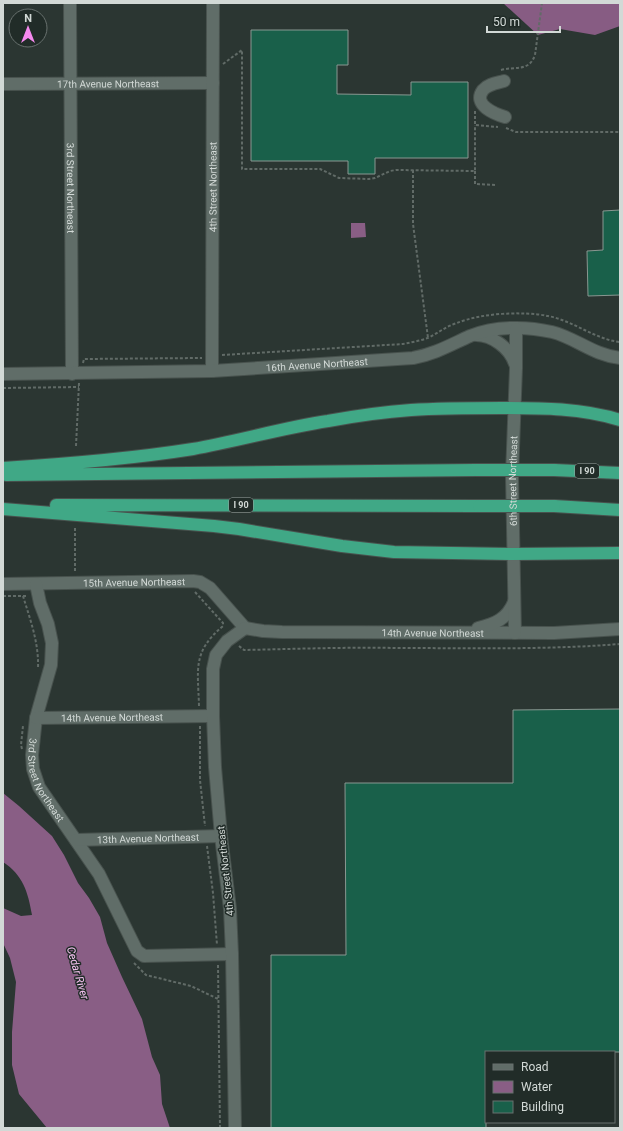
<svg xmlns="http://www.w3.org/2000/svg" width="623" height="1131" font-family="Roboto,sans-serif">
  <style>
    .forest { fill: #875c83 }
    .water { fill: #895e85 }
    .building { fill: #19604a; stroke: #899791 }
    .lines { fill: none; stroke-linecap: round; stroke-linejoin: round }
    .minor-casing { stroke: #48524e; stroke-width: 14 }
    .highway-casing { stroke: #48524e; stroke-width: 14 }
    .path { stroke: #616b67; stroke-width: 2; stroke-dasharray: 3 2; stroke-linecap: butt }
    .minor { stroke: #606d68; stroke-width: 12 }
    .highway { stroke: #40a886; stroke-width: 12 }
    .highway-bridge-casing { stroke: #48524e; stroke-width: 14; stroke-linecap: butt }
    .highway-bridge { stroke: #40a886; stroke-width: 12 }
    .labels { text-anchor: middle; stroke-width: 3; stroke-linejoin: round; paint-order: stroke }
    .shield { fill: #212c28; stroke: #9da5a2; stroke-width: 1 }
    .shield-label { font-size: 9px; font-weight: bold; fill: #d2d9d6 }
    .street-label { font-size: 10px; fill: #d2d9d6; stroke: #212c28 }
    .water-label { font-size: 11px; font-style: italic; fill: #fbc6f6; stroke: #212c28 }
  </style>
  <rect width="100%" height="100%" fill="#2b3632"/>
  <path class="forest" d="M503 3H620V26L595 35 560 29 538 35Z"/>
  <path class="water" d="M351 223H365L366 237 351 238Z
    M3 793 19 806 52 836 64 855 78 883 89 898 100 917 107 943 122 977 142 1019 152 1057 160 1075 162 1104 170 1128H47L19 1094 12 1065V1032L16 982 10 958 3 943V908L21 916 32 915C28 892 23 875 3 862Z"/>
  <path class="building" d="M251 30H348V65H337V94L411 95V82H468V158H375V174H348V161H251Z
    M620 210V295L588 296 587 251 603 250V211Z
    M620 709V1052H486V1128H271V955H346L345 783H513V710Z"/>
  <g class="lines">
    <defs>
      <g id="minor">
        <path id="s1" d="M70 3 72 374"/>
        <path d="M504 81C497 83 488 84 483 90 472 105 495 114 505 117"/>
        <path id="s2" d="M3 84 213 83"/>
        <path d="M476 335C492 335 510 348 515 364"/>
        <path id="s3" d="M212 371 213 3"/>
        <path id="s4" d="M3 374 212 371 413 358C435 354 450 345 470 336 495 326 526 326 552 332 576 338 593 355 620 358"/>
        <path id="s5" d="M3 584 193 581 200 582 210 588 245 628"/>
        <path id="s6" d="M36 584 40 603 48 624 52 643 51 665 36 718 32 755 33 769 39 787 99 874 137 951 144 956 232 954"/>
        <path id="s7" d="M245 628 263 631 282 632 554 633 620 629"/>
        <path d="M478 628C495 624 507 619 514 602"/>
        <path id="s8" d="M515 633 512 475 516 368V329"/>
        <path id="s9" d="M36 718 213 716"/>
        <path id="s10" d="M76 840 221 836"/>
        <path d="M235 1128 232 954 230 909 221 836 215 767 213 716V669L216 655 227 641 245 628"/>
      </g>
      <path id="highway" d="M3 468C67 464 130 459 193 449 238 441 282 428 328 421 355 416 383 412 411 410 442 408 472 408 502 408 541 408 582 408 620 420
        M554 470 620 473
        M6 475 476 470
        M56 505 479 506
        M554 506 620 510
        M3 509 214 526 239 529 342 546 394 552 514 554 620 553"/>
    </defs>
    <use href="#minor" class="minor-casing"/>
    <use href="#highway" class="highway-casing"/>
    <path class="path" d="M223 64 242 50V169H320L339 178 369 179 375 178 390 171 396 170 475 171V125
      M501 70C516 66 529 72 535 55L542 3
      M475 111V125L498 127
      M506 128 516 132H620
      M413 170V224L428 338
      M475 171V184L496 185
      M222 355 403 344C412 342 421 341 430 337 439 332 447 326 457 323 481 313 523 311 548 316 574 321 594 339 620 342
      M83 363 84 359 202 358
      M3 388 79 387
      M76 446 79 383
      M75 528V573
      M195 592 223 623V626C192 652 198 669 199 706
      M3 596H28
      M23 596C30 619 39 643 38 668
      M239 646 244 650C294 649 345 647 396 648 471 648 545 650 620 644
      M200 726V780L205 826
      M22 749 21 745 23 726
      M207 846 213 893 217 945
      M134 963 146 975 191 986 218 999
      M218 965 220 1128"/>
    <use href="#minor" class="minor"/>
    <use href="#highway" class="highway"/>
    <defs>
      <path id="highway-bridge" d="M476 470H554
        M479 506H554"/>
    </defs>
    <use href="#highway-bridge" class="highway-bridge-casing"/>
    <use href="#highway-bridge" class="highway-bridge"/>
  </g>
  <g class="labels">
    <g class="shield">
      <rect x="575" y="464" width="24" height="14" rx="3"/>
      <rect x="229" y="498" width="24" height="14" rx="3"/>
    </g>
    <g class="shield-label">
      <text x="587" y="474">I 90</text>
      <text x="241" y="508">I 90</text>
    </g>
    <g class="street-label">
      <text dy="4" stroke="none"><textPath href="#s2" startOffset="105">17th Avenue Northeast</textPath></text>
      <text dy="4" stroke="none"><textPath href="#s3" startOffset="184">4th Street Northeast</textPath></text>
      <text dy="4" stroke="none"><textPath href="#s1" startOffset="185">3rd Street Northeast</textPath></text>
      <text dy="4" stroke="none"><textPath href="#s4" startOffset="314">16th Avenue Northeast</textPath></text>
      <text dy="4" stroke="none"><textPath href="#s8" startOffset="152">6th Street Northeast</textPath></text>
      <text dy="4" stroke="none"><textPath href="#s5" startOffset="131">15th Avenue Northeast</textPath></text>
      <text dy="4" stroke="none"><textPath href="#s7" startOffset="188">14th Avenue Northeast</textPath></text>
      <text dy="4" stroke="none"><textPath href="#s9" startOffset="76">14th Avenue Northeast</textPath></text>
      <text dy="4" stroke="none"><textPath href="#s6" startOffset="204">3rd Street Northeast</textPath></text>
      <text dy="4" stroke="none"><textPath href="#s10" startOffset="72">13th Avenue Northeast</textPath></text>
      <text transform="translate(225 871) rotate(-96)" y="4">4th Street Northeast</text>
    </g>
    <g class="water-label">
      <text transform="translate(78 973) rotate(74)" y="4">Cedar River</text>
    </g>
  </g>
  <rect width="623" height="1131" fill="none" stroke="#d2d9d6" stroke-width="8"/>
  <rect x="485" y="1051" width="130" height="72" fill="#212c28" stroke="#68716e"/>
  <rect x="493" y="1064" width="20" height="6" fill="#606d68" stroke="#68716e"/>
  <text x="521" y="1071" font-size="12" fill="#d2d9d6">Road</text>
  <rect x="493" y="1081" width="20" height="12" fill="#895e85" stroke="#68716e"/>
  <text x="521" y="1091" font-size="12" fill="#d2d9d6">Water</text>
  <rect x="493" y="1101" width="20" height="12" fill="#19604a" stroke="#68716e"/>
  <text x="521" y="1111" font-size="12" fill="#d2d9d6">Building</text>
  <g transform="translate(28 28)"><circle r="19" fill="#212c28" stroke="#68716e"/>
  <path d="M0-3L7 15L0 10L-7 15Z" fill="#f589ee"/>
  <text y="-6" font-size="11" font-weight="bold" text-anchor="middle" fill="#d2d9d6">N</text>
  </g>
  <path d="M487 26v6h73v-6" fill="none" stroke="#d2d9d6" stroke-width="2"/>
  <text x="493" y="26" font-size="12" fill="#d2d9d6" stroke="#212c28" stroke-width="3" paint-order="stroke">50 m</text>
</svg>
